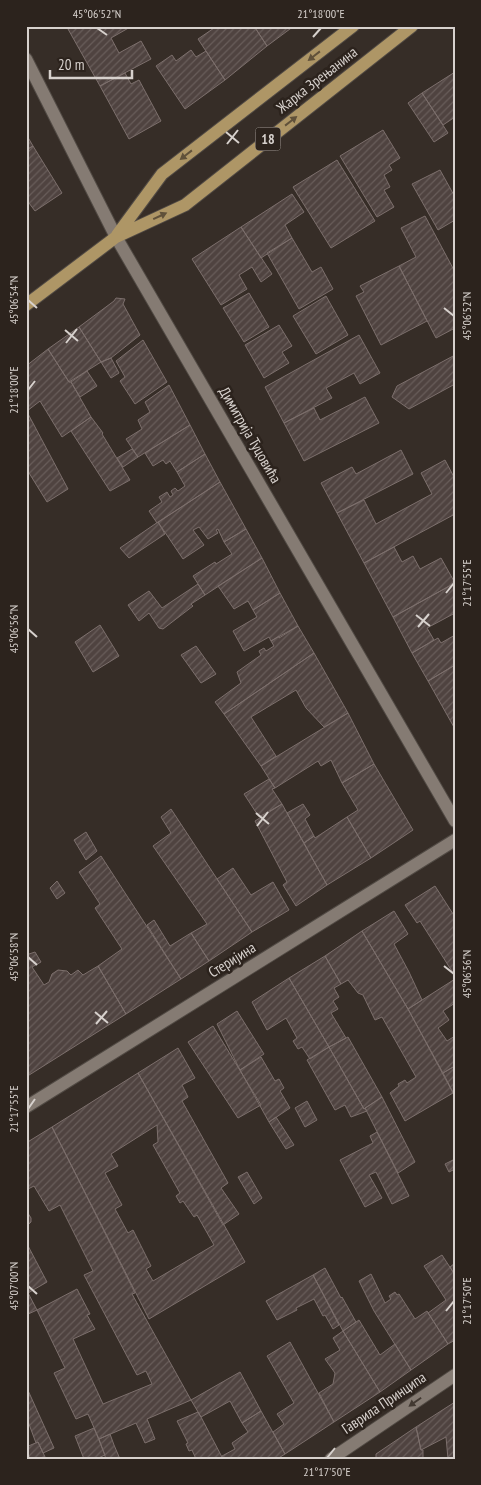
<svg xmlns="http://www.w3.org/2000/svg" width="481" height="1485" font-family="'PT Sans Narrow',sans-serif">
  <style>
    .building { fill: url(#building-hatch); stroke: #7c6f6c; fill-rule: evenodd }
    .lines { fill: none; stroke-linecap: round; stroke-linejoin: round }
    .street-casing { stroke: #514a44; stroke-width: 14 }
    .secondary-casing { stroke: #514a44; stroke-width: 14 }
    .primary-casing { stroke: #514a44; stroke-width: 14 }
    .street { stroke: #857b73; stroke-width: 12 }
    .secondary { stroke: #857b73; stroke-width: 12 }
    .primary { stroke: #ae9666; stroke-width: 12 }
    .oneway { fill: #60513a }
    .oneway2 { fill: #423932 }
    .ticks { fill: none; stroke: #d7d1cd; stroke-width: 2 }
    .labels { text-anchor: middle; stroke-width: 5; stroke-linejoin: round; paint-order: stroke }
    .shield { fill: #2c231d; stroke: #a49d98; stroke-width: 1 }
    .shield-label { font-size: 14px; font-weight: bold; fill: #d7d1cd }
    .street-label { font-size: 15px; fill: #d7d1cd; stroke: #2c231d }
    .neatline { fill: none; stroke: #d7d1cd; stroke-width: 2 }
    .ticks-label { font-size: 12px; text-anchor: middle; fill: #d7d1cd }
  </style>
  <defs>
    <pattern id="building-hatch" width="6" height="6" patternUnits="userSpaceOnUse" patternTransform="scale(1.25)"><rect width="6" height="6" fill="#4f4340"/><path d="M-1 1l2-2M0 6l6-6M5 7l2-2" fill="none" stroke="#685d5a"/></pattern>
  </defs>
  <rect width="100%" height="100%" fill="#362d27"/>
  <path class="building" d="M73 26H132L111 38 119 53 141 41 151 59 100 86 68 29Z
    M217 26H254L267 46 225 80 198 39Z
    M254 26H294L267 46Z
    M191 50 196 57 206 51 225 80 185 109 156 66 172 55 176 61Z
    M455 72V117L443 125 422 93Z
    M125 73 131 84 139 80 161 121 129 139 100 86Z
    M422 93 448 133 434 142 408 103Z
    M383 130 400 158 389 165 392 170 384 175 390 187 384 190 394 207 377 217 340 156Z
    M26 134 33 146 26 150Z
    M33 146 62 193 35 211 26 199V150Z
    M337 160 375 221 331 248 293 187Z
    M440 170 455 197V220L438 230 412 184Z
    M292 194 304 212 285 225 292 238 261 258 241 227Z
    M425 216 455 272V328L436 338 399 266 416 257 401 228Z
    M241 227 272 274 261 282 252 267 239 275 247 289 221 305 192 259Z
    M292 238 312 272 321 267 333 289 299 309 267 253Z
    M399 266 427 321 381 345 356 296 364 292 360 286Z
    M249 293 269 327 244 342 223 308Z
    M326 296 348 335 316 354 293 316Z
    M116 298 125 299 123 304 140 335 111 358 101 362 79 327 114 301Z
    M279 325 292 346 282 352 289 363 264 378 245 345Z
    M79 327 101 362 69 382 48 349Z
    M359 335 380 373 360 384 354 373 326 388 332 398 284 423 265 387Z
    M143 340 167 382 135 404 120 381 125 377 116 361Z
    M48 349 69 382H71L91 417 62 437 40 401 27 411 26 410V366Z
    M455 355V384L409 409 392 397 397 386Z
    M111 358 119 373 111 378 101 362Z
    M87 371 97 386 80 397 71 382Z
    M169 385 190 425 138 457 126 439 142 429 138 420 150 412 145 402Z
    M365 397 379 423 304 461 284 423 314 408 320 420Z
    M26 410 68 489 47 502 26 468Z
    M91 417 103 433 102 434 130 480 110 491 71 431Z
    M190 425 205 454 177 472 170 461 166 464 163 460 153 466 145 453Z
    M132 449 138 457 123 467 117 458Z
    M401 450 413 474 337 513 321 483 352 467 356 474Z
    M205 454 220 482 157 523 149 511 162 502 159 497 167 492 170 497 173 495 171 491 175 488 178 491 185 486 177 472Z
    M445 460 455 479V514L364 563 337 513 364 500 376 524 432 494 421 473Z
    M220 482 246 529 224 542 218 529 216 530 218 533 208 539 199 527 193 530 204 545 183 559 158 522Z
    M158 522 165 534 129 558 120 548Z
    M246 529 262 558 205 595 193 576 215 562 216 564 232 554 224 542Z
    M394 547 402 562 413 556 420 569 441 558 455 583 393 617 364 563Z
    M262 558 280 593 253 610 248 601 234 609 218 586Z
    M455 583V613L427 628 434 640 412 653 393 617Z
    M198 584 205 595 191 604 193 606 163 629 159 628 149 613 139 621 128 605 149 591 162 608Z
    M280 593 298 626 279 638V636L271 641 269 637 244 651 233 631 257 617 253 610Z
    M100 625 119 656 93 672 75 642Z
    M298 626 314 653 224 714 215 702 241 683 237 672 261 655 259 651 264 648 266 651 274 646 271 641Z
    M455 635V665L428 681 412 653 438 638 441 643Z
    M196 646 216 674 201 683 181 655Z
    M314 653 348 713 324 727 306 708 296 690 251 717 276 756 261 766 224 714Z
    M455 665V729L428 681Z
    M348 713 374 764 342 783 331 760 321 766 318 761 275 788 261 766Z
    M374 764 413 830 371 858 347 817 358 810 342 783Z
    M269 779 275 788 272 789 282 804 259 817 244 794Z
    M282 804 327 885 296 906 283 885 287 882 255 821Z
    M303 804 310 815 305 819 314 836 304 843 287 813Z
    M171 809 252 932 209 961 191 933 207 924 153 846 171 833 161 817Z
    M347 817 371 858 327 885 304 843 314 836 315 838Z
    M86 832 97 851 86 860 74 840Z
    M101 856 181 979 126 1014 98 966 122 949 95 908 100 904 79 872Z
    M233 868 251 895 273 882 289 910 252 932 217 879Z
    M57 881 65 893 57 899 50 888Z
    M435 886 455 917V976L420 921 417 923 405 905Z
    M394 911 408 934 394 944 409 972 422 1000 408 1009 362 931Z
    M154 920 170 946 191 933 209 961 181 979 147 925Z
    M362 931 408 1009 453 1093 405 1121 390 1093 399 1086 398 1084 405 1080 407 1083 416 1077 382 1017 375 1020 363 995 358 993 348 980 341 984 325 956Z
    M35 952 41 962 32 967 44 985 49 982 52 974 58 970 67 971 71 975 78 970 83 975 98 966 126 1014 26 1077V955Z
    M325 956 341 984 334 988 339 997 333 1001 338 1009 331 1013 346 1038 329 1047 289 978Z
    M289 978 329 1047 310 1059 302 1047 298 1049 293 1041 297 1038 286 1018 267 1030 252 1002Z
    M455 979V1003L443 1011 449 1020 438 1028 447 1041 455 1036V1066L443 1073 408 1009Z
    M237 1011 264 1054 240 1070 217 1024Z
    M213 1026 261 1105 238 1118 188 1042Z
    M348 1037 382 1097 364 1109 329 1047Z
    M329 1047 364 1109 365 1108 367 1111 351 1117 345 1105 335 1110 307 1060Z
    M178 1048 195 1078 182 1085 188 1097 182 1101 228 1183 221 1188 239 1214 223 1225 138 1073Z
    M261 1057 275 1081 279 1079 284 1088 280 1091 290 1108 269 1122 240 1070Z
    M453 1067 455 1070V1096L443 1073Z
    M138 1073 245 1262 149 1319 52 1127ZM157 1125 158 1142 153 1145 180 1193 176 1196 180 1203 183 1201 194 1217 197 1215 214 1245 153 1281 146 1269 151 1266 133 1230 128 1233 115 1209 122 1205 105 1173 118 1166 111 1154Z
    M382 1097 415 1162 398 1173 365 1108Z
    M307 1101 317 1120 305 1127 295 1108Z
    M276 1117 294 1145 286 1149 269 1122Z
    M52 1127 135 1293 132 1294 191 1400 147 1419 155 1439 145 1443 136 1423 99 1439 88 1414 76 1419 54 1373 65 1368 37 1310 77 1289 90 1314 87 1315 95 1329 73 1339 103 1404 152 1384 146 1371 137 1375 84 1275 93 1271 60 1205 49 1211 34 1186 26 1190V1143Z
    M377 1132 409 1196 392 1204 376 1172 369 1175 382 1198 365 1207 340 1160 373 1143 370 1136Z
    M455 1159V1169L449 1172 445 1164Z
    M247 1172 262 1198 254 1204 238 1177Z
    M26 1210 31 1218V1222L26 1227Z
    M26 1242 47 1282 28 1293 26 1289Z
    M442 1255 455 1275V1340L448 1344 428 1313 446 1300 424 1266Z
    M455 1263V1275L450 1267Z
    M325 1268 341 1298 342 1297 356 1322 343 1331 313 1275Z
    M371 1274 385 1303 391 1299 389 1296 395 1292 397 1295 399 1294 415 1319 427 1311 448 1344 411 1370 374 1311 359 1281Z
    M313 1275 339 1325 333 1329 325 1315 323 1316 314 1299 296 1308 297 1310 277 1320 266 1301Z
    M26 1289 37 1310 26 1315Z
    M359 1320 380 1355 395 1344 411 1370 380 1392 343 1331Z
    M343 1331 380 1392 334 1422 319 1393 333 1384 335 1373 325 1359 340 1350 333 1338Z
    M290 1342 334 1422 285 1454 273 1432 284 1424 277 1414 294 1403 267 1356Z
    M240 1372 261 1411 242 1423 230 1401 201 1417 191 1400Z
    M26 1386 54 1448 43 1453 38 1442 36 1443 26 1416Z
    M455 1402V1459H448L446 1437 421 1450 416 1427Z
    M261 1411 285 1454 277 1459H223L222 1456 235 1449 232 1443 248 1432 242 1423Z
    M198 1412 201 1417 223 1459H196L192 1450 189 1451 186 1444 188 1443 177 1421Z
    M416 1427 421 1450H423V1459H376V1454Z
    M94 1428 105 1455 96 1459H84L75 1436Z
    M110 1434 114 1445 120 1459H106L99 1439Z
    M38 1442 46 1459H30L26 1447Z"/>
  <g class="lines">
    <defs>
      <path id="street" d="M116 237 455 821
        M26 1107 455 840
        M331 1459 455 1375"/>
      <path id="secondary" d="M26 59 116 237"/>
      <path id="primary" d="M117 235 162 174 353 26
        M26 305 116 237 185 205 412 26"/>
    </defs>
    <use href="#street" class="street-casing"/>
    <use href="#secondary" class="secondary-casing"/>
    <use href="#primary" class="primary-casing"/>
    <use href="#street" class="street"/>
    <use href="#secondary" class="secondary"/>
    <use href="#primary" class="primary"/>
  </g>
  <defs><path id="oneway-solid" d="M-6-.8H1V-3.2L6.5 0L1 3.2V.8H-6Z" transform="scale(1.25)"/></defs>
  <g class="oneway">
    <use href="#oneway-solid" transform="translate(314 56) rotate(142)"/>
    <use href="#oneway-solid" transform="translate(291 121) rotate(-38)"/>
    <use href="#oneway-solid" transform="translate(186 155) rotate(142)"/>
    <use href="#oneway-solid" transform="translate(160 216) rotate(-25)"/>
  </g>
  <use class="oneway2" href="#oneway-solid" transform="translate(415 1402) rotate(145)"/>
  <path class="ticks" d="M97 28 107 35M313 37 321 28M226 132 239 143M227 144 238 130M28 300 37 308M444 308 454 316M65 330 78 341M66 343 77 329M28 390 35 381M446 593 454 583M416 615 430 626M418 627 429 614M28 629 37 637M256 813 269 824M257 826 268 812M28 957 37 965M444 966 454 974M95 1012 108 1023M96 1024 107 1011M28 1109 35 1099M28 1286 37 1294M446 1311 454 1301M327 1458 335 1448"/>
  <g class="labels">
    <rect class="shield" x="255.5" y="127.5" width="25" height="23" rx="4"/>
    <g class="shield-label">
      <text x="268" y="144">18</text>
    </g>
    <g class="street-label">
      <text transform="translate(317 80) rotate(-38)" y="5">Жарка Зрењанина</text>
      <text transform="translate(250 435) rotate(60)" y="5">Димитрија Туцовића</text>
      <text transform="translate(232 960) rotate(-32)" y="5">Стеријина</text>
      <text transform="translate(384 1403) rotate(-34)" y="5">Гаврила Принципа</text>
    </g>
  </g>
  <rect width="481" height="1485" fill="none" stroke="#2c231d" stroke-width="55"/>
  <path d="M50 70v8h82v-8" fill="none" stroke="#d7d1cd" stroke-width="2.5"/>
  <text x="58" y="70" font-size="15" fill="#d7d1cd" stroke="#2c231d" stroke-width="4" paint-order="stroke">20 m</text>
  <rect x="28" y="28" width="426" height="1430" class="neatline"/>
  <g class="ticks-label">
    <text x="97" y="18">45°06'52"N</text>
    <text x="321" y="18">21°18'00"E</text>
    <text transform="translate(14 300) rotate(-90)" y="4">45°06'54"N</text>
    <text transform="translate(467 316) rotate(-90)" y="4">45°06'52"N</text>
    <text transform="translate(14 390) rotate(-90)" y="4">21°18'00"E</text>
    <text transform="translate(467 583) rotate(-90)" y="4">21°17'55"E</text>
    <text transform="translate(14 629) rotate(-90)" y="4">45°06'56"N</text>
    <text transform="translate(14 957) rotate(-90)" y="4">45°06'58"N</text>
    <text transform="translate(467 974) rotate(-90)" y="4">45°06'56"N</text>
    <text transform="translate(14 1109) rotate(-90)" y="4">21°17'55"E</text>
    <text transform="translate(14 1286) rotate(-90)" y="4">45°07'00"N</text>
    <text transform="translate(467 1301) rotate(-90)" y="4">21°17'50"E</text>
    <text x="327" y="1476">21°17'50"E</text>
  </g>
</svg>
